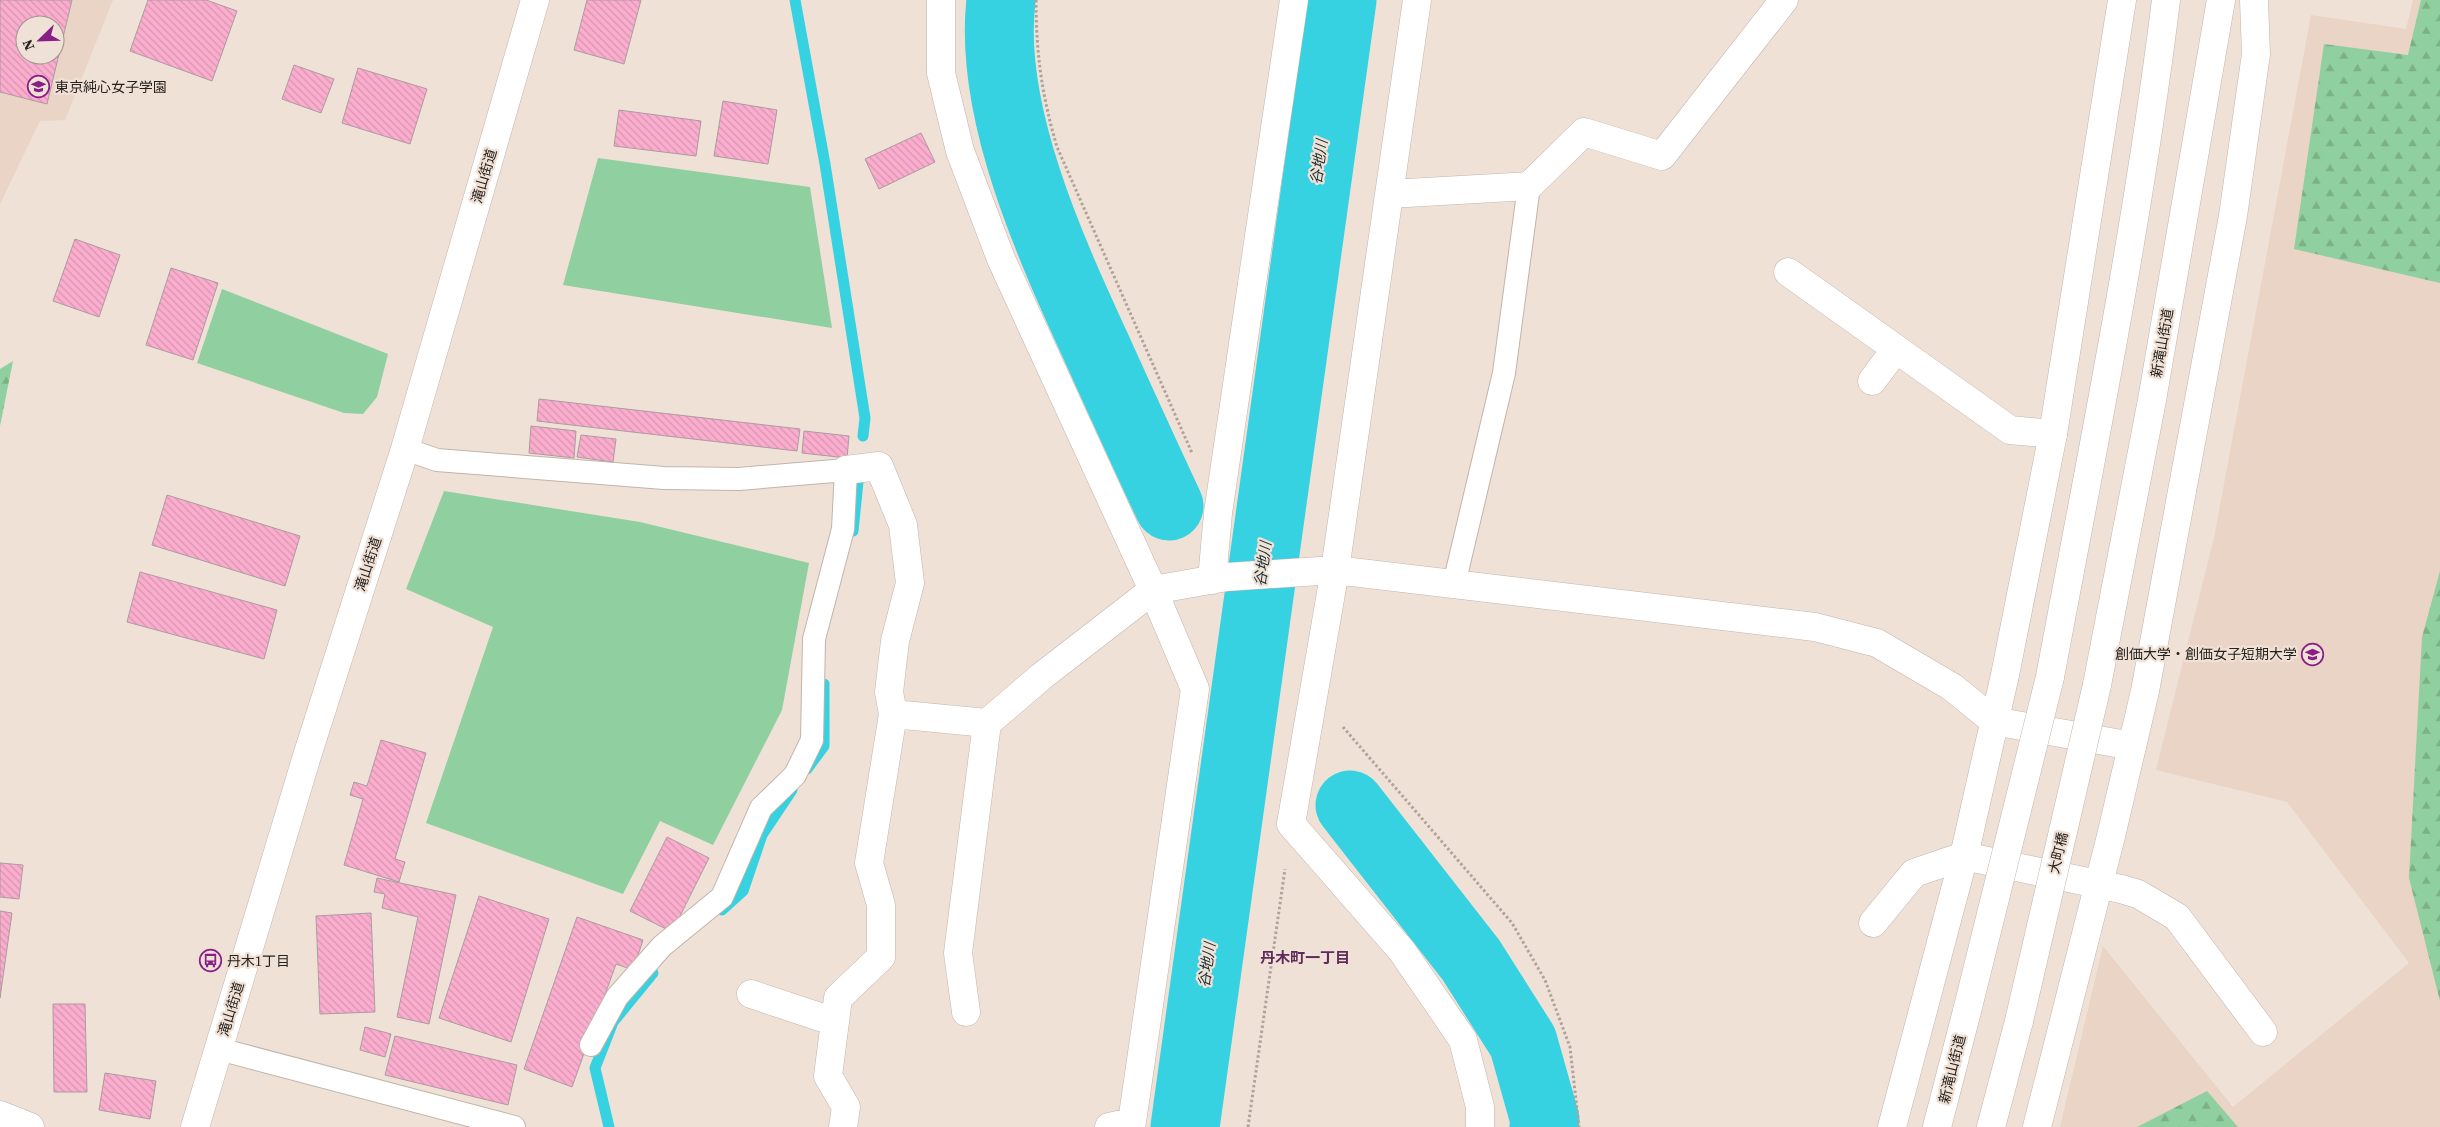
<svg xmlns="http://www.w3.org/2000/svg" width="2440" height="1127" font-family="'Source Serif 4','Noto Sans JP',serif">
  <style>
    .built { fill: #e9d4c5; fill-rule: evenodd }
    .grass { fill: #90cf9f }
    .forest { fill: url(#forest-firs) }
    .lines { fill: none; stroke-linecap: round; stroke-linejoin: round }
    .stream { stroke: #37d2e1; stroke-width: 11 }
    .river { stroke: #37d2e1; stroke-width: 69 }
    .building { fill: url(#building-back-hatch); stroke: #ab9ba1; fill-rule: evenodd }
    .service-casing { stroke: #c2b4aa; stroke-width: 24 }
    .minor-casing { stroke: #c2b4aa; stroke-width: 29 }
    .secondary-casing { stroke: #c2b4aa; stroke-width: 29 }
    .trunk-casing { stroke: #c2b4aa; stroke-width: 29 }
    .path { stroke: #aea29a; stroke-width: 3; stroke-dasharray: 2.5 2.5; stroke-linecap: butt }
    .service { stroke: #fff; stroke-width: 22 }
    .minor { stroke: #fff; stroke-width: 28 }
    .secondary { stroke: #fff; stroke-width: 28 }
    .trunk { stroke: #fff; stroke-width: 28 }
    .secondary-bridge-casing { stroke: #c2b4aa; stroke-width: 29; stroke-linecap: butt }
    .secondary-bridge { stroke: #fff; stroke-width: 28 }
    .labels { text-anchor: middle; stroke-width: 4.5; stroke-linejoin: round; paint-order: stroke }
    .poi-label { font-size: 14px; fill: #26211d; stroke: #f0e1d7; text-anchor: start }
    .street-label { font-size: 14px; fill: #26211d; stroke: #f0e1d7 }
    .water-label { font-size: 15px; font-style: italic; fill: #183033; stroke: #f0e1d7 }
    .neighbourhood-label { font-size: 15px; font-weight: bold; fill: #5e2b5c; stroke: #f0e1d7 }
  </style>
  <defs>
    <pattern id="forest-firs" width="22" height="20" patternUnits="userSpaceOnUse" patternTransform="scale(1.25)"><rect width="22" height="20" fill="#90cf9f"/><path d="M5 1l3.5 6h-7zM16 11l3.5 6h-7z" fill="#7cb188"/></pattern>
    <pattern id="building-back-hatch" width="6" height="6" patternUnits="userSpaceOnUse" patternTransform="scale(1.25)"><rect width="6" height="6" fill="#fbadce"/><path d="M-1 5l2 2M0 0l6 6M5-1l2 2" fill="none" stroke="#d795b0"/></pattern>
  </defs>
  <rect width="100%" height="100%" fill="#f0e1d7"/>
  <path class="built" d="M0 0H113L65 120 40 121 0 204ZM25 25H55V55H25Z
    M2413 0H2440V1127H2060L2103 946 2233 1107 2409 963 2287 802 2156 770 2214 538 2311 15 2406 29Z"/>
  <path class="grass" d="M598 158 810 187 832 328 563 285Z
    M222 289 388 354 377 397 363 414 344 413 197 363Z
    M444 491 640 522 809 563 782 710 713 845 660 821 623 894 426 823 493 627 406 589Z"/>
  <path class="forest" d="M2421 0H2440V283L2294 249 2324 44 2408 55Z
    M13 361 0 426V369Z
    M2440 571V1001L2409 878 2422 637Z
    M2207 1091 2238 1127H2137Z"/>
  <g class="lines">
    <path class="stream" d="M795 0 825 164 865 418 863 436
      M853 531 858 482
      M807 769 824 746V684
      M722 910 743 891 762 835 792 790
      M609 1127 595 1068 613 1022 653 973"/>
    <path class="river" d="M1001 0C988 111 1050 247 1096 347 1120 400 1144 453 1169 506
      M1350 805 1471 960 1523 1042 1545 1120 1544 1127
      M1185 1127 1342 0"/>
  </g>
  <path class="building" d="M0 0H72L47 104 0 92ZM25 25H55V55H25Z
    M148 0H206L237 11 212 81 130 51Z
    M587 0H641L624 64 574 50Z
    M294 65 334 79 321 113 282 99Z
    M358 68 427 89 410 144 342 123Z
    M723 101 777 110 768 164 714 156Z
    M619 110 701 121 696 156 614 146Z
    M921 133 935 162 879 189 865 159Z
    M75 239 120 255 99 317 53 301Z
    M171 268 218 283 193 360 146 345Z
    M539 399 800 429 797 451 537 421Z
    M531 426 576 431 574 458 529 453Z
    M804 431 849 436 847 458 802 453Z
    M581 435 616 439 613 462 577 457Z
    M167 495 300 536 285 586 152 545Z
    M140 572 277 610 264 659 127 622Z
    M381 740 426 753 395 859 405 862 399 882 344 865 363 799 350 795 354 782 367 786Z
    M667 837 709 858 672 932 630 911Z
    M0 863 23 865 19 899 0 897Z
    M377 878 456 895 429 1024 397 1017 418 917 382 908 385 894 374 892Z
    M479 896 549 919 511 1042 439 1018Z
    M0 911 12 913 0 998Z
    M371 913 375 1012 320 1014 316 916Z
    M577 917 643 940 633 970 616 964 572 1087 524 1069Z
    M53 1004H85L87 1092H54Z
    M365 1027 391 1034 385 1057 360 1050Z
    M395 1036 517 1065 508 1105 385 1075Z
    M105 1073 156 1081 150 1119 99 1110Z"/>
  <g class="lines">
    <defs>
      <path id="service" d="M405 449 437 460 664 478 739 479 846 470 843 529 814 639 812 740 795 775 761 808 722 897 662 946 617 997 591 1045
        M1454 584 1504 373 1529 186
        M219 1049 514 1127"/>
      <path id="minor" d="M941 0V73L960 151 1001 259 1153 590 1195 689 1132 1122 1109 1127
        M1417 0 1335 570 1291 824 1402 951 1463 1040 1480 1107V1127
        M1389 194 1529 186 1584 132 1662 156 1784 0
        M1788 272 2010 430 2053 434
        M1872 381 1896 349
        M846 470 879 466 903 525 910 583 895 641 889 692 893 714 987 723 1042 676 1153 590 1227 577 1335 570 1815 627 1877 643 1952 687 1994 721 2132 746
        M1212 580 1218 513 1294 0
        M1873 923 1914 873 1964 856 2121 889 2138 894 2177 917 2263 1032
        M751 994 835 1022
        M966 1012 958 953 987 723
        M0 1115 30 1127
        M843 1127 846 1107 828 1076 838 998 881 957V905L869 863 893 714"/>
      <path id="secondary" d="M2050 677C2092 452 2138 227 2166 0
        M2097 685 2152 400 2221 0
        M1892 1127 1964 856 2005 675 2053 434 2122 0
        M1937 1127 1967 1011
        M1991 1127 2019 1021
        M2037 1127 2111 836 2145 691 2233 216 2256 54 2254 0"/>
      <path id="trunk" d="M195 1127 307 756 405 449 535 0"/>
    </defs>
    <use href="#service" class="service-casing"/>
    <use href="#minor" class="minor-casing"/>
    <use href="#secondary" class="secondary-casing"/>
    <use href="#trunk" class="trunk-casing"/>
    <path class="path" d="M1036 0C1036 54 1042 96 1057 147L1192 453
      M1343 727 1512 923 1545 980 1570 1047 1579 1127
      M1248 1127 1285 869"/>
    <use href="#service" class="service"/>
    <use href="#minor" class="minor"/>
    <use href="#secondary" class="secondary"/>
    <use href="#trunk" class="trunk"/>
    <defs>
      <path id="secondary-bridge" d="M1967 1011 2050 677
        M2019 1021 2097 685"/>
    </defs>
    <use href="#secondary-bridge" class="secondary-bridge-casing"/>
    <use href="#secondary-bridge" class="secondary-bridge"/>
  </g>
  <defs>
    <symbol id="school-ring" viewBox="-11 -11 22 22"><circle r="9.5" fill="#f0e1d7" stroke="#881f86" stroke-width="1.5"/><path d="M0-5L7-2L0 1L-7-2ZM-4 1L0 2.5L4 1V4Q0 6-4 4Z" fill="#881f86"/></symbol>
    <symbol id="university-ring" viewBox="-11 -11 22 22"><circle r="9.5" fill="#f0e1d7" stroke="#881f86" stroke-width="1.5"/><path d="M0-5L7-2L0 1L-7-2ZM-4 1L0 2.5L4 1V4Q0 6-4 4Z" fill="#881f86"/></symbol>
    <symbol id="bus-ring" viewBox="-11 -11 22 22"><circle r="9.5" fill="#f0e1d7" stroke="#881f86" stroke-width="1.5"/><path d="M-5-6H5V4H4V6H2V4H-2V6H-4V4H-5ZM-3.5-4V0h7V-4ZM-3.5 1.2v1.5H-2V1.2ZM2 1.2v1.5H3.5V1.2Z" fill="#881f86"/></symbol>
  </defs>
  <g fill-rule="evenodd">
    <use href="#school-ring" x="26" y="74" width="25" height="25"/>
    <use href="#university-ring" x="2300" y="642" width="25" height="25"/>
    <use href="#bus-ring" x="198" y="948" width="25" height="25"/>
  </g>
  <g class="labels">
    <g class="poi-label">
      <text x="55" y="92">東京純心女子学園</text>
      <text x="2297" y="659" text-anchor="end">創価大学・創価女子短期大学</text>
      <text x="227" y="966">丹木1丁目</text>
    </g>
    <g class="street-label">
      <text transform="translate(484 176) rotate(-74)" y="5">滝山街道</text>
      <text transform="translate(2162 343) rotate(-80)" y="5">新滝山街道</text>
      <text transform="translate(368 564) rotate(-72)" y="5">滝山街道</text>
      <text transform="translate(2058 853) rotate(-77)" y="5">大町橋</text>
      <text transform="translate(231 1009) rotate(-73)" y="5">滝山街道</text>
      <text transform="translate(1952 1069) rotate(-76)" y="5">新滝山街道</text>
    </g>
    <g class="water-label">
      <text transform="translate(1319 162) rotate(-82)" y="5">谷地川</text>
      <text transform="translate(1263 564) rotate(-82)" y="5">谷地川</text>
      <text transform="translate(1207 965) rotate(-82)" y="5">谷地川</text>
    </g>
    <g class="neighbourhood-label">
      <text x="1305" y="963">丹木町一丁目</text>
    </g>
  </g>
  <g transform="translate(40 40) rotate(247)"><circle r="24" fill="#f0e1d7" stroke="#9f948d"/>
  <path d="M0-4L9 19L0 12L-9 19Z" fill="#881f86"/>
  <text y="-8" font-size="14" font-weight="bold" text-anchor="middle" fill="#26211d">N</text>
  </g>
</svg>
